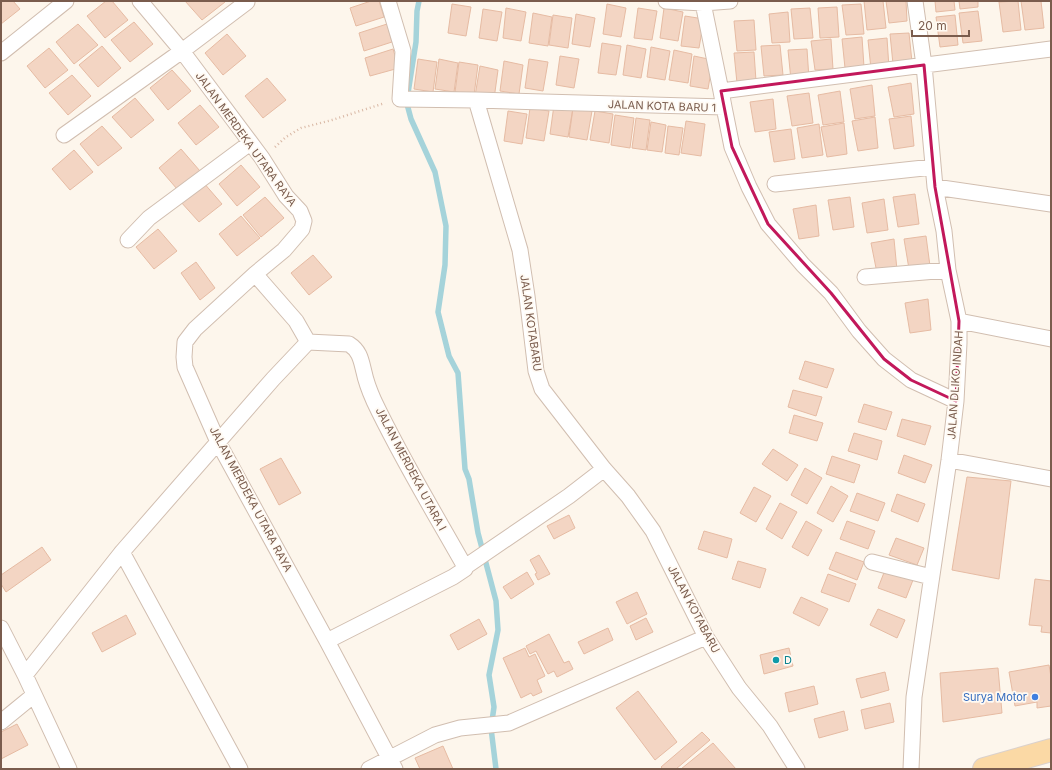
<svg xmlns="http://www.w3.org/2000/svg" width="1052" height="770" font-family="Inter,sans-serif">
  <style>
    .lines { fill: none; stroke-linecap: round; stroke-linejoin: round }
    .stream { stroke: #a5d3da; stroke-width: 5.5 }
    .building { fill: #f3d5c3; stroke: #e6bba3 }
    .street-casing { stroke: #d1beb0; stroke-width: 17 }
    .primary-casing { stroke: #dad1cd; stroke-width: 24 }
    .path { stroke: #d9b8a5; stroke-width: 2.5; stroke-dasharray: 1 3; stroke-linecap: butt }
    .street { stroke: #fff; stroke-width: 15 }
    .primary { stroke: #fbd9a5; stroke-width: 22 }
    .marked { fill: none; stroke: #c2185b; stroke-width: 3; stroke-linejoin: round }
    .culture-dot { fill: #0f9aa8; stroke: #fffaf3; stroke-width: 1.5 }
    .shop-dot { fill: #3f7fe0; stroke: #fffaf3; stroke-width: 1.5 }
    .labels { text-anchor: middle; stroke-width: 3.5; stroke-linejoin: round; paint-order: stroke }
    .street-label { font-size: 11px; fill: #7a5c4d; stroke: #fffaf3 }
    .culture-label { font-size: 11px; fill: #0d838f; stroke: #fffaf3; text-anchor: start }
    .shop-label { font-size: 11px; fill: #366cbe; stroke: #fffaf3; text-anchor: end }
  </style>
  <rect width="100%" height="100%" fill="#fdf6ec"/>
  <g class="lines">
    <path class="stream" d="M419 1 417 11 416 42 408 93 407 104 411 119 435 172 446 226 445 265 438 312 449 356 458 373 465 469 469 479 478 533 496 601 498 630 489 675 494 707 491 728 496 769"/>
  </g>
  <path class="building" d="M1 1H13L20 9 1 24Z
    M106 1H112L128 20 105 38 87 16Z
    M185 1H224L225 2 202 20Z
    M371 1H379L384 17 356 26 350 8Z
    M864 1H883L886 28 867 30Z
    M886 1H906L907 21 889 23Z
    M935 1H954L955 10 936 12Z
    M959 1H978V7L960 9Z
    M1018 1 1021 30 1003 32 999 2Z
    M1021 1H1041L1044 28 1025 30Z
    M452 4 471 7 466 36 448 33Z
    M607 4 626 8 621 37 603 34Z
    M861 4 864 34 846 35 842 5Z
    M837 7 839 37 820 38 818 8Z
    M506 8 526 12 521 41 503 38Z
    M638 8 657 11 652 40 634 38Z
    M664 8 683 12 678 41 660 38Z
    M810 8 813 38 794 39 791 9Z
    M483 9 502 12 497 41 479 38Z
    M978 11 982 41 963 43 959 13Z
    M788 12 790 42 772 43 769 14Z
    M533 13 552 17 548 46 529 43Z
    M576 14 595 18 590 47 572 44Z
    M553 15 572 18 568 48 549 45Z
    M955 15 958 45 940 47 936 17Z
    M685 16 704 19 699 48 681 46Z
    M754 20 756 50 737 51 734 21Z
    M134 22 153 44 130 62 111 40Z
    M78 24 98 45 74 64 56 42Z
    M387 24 392 42 364 51 359 33Z
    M909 33 912 62 893 64 890 34Z
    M227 34 246 56 223 75 205 53Z
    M862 37 864 67 845 68 842 39Z
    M887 38 889 68 871 69 868 40Z
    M831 39 833 69 815 70 811 41Z
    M602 43 621 46 616 75 598 73Z
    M627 45 646 49 641 78 623 75Z
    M780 45 783 75 764 76 761 46Z
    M102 46 121 68 98 87 79 65Z
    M651 47 670 51 665 80 647 77Z
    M49 48 68 70 45 88 27 66Z
    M393 49 399 68 370 76 365 58Z
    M807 49 809 79 791 80 788 50Z
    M674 50 692 54 688 83 669 80Z
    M754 52 756 81 737 83 734 53Z
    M560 56 579 59 574 88 556 85Z
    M694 56 713 60 708 89 690 86Z
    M418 59 437 62 433 92 414 89Z
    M439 59 458 63 454 92 435 89Z
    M529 59 548 62 543 91 525 88Z
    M504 61 523 65 519 94 500 91Z
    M459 62 478 65 474 95 455 92Z
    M480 66 498 70 494 99 475 96Z
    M172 70 191 91 168 110 150 88Z
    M72 75 91 96 68 115 49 93Z
    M267 78 286 100 263 118 245 96Z
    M911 83 914 114 894 117 888 87Z
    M872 85 875 116 855 119 850 89Z
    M840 91 844 122 823 125 818 95Z
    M809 93 813 123 792 126 787 96Z
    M135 98 154 120 131 138 112 117Z
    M773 99 776 129 755 132 750 102Z
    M200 105 219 127 196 145 178 123Z
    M554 105 573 108 568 137 550 134Z
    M530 108 549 111 544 141 526 138Z
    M573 108 592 111 587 140 569 137Z
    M508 111 527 114 522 144 504 141Z
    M595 111 613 114 609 143 590 140Z
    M615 115 634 118 630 148 611 145Z
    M911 116 914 146 894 149 889 119Z
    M875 117 878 148 858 151 852 121Z
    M636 118 650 120 646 150 632 148Z
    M686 121 705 124 701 156 681 153Z
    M651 122 666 125 662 152 647 150Z
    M844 123 847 154 827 157 821 127Z
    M819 124 823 155 802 158 797 128Z
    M102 126 122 148 98 166 80 144Z
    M668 126 683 128 679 155 665 153Z
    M791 129 795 159 774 162 769 132Z
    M181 149 200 171 177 189 159 168Z
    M74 150 93 172 70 190 52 169Z
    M241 165 260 187 237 206 219 184Z
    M203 182 222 204 199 222 180 201Z
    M915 194 919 224 898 227 893 197Z
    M265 197 284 218 261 237 243 215Z
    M850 197 854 227 833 230 828 200Z
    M884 199 888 230 867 233 862 203Z
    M816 205 819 236 799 239 793 209Z
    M241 216 260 238 237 256 219 234Z
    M158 229 177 251 154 269 136 247Z
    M926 236 930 266 909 269 904 239Z
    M894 239 897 270 877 273 871 243Z
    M313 255 332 277 309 295 291 273Z
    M196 262 215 288 200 300 181 273Z
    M928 299 931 330 910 333 905 303Z
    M805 361 834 369 827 388 799 379Z
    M793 390 822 397 816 416 788 407Z
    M864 404 892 412 886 430 858 422Z
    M794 415 823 423 817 441 789 433Z
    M902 419 931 426 925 445 897 436Z
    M854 433 882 441 877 460 848 451Z
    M773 449 798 465 787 481 762 464Z
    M904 455 932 465 925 483 898 473Z
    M832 456 860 465 854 483 826 474Z
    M281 458 301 493 279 505 260 469Z
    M805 468 822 478 807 504 791 495Z
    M967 477 1011 481 999 579 952 570Z
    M831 486 848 496 833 522 817 513Z
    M754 487 771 496 756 522 740 513Z
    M857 493 885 503 878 521 850 511Z
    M897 494 925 504 918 522 891 511Z
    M780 503 797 512 782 539 766 529Z
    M569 515 575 528 554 539 547 526Z
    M806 521 822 530 808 556 792 547Z
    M847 521 875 531 868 549 840 539Z
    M704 531 732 539 727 558 698 549Z
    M896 538 924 548 917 565 889 555Z
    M42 547 51 560 6 592 1 584V575Z
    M836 552 864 562 857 580 829 569Z
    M539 555 550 574 538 580 535 574 537 573 530 560Z
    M738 561 766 569 760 588 732 579Z
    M885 570 913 580 906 598 878 588Z
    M527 572 534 584 511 599 503 587Z
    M828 574 856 584 849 602 821 592Z
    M1035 579 1051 581V633L1041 632 1042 626 1029 625Z
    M637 592 647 614 627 624 616 602Z
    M801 597 828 609 819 626 793 613Z
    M878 609 905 620 897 638 870 625Z
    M126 615 136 634 102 652 92 633Z
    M646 618 653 632 636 640 630 626Z
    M479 619 487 634 458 650 450 635Z
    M608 628 613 640 584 654 578 642Z
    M549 634 564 663 569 661 573 669 557 677 554 671 548 674 536 651 530 654 526 646Z
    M525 648 529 657 535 654 545 676 537 680 542 692 533 696 531 693 521 698 503 658Z
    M789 648 793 666 764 674 760 655Z
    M1049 665 1051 677V706L1037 708V702L1015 706 1009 672Z
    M998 668 1002 713 943 722 940 673Z
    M885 672 889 690 861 698 856 679Z
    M814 686 818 704 789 712 785 693Z
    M638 691 677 742 655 760 616 708Z
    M890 703 894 722 865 729 861 710Z
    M844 711 848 730 819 738 814 719Z
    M17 724 28 745 1 759V732Z
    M702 732 710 740 676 769H663L661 767Z
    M713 743 736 769H681Z
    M443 746 453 769H420L415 758Z"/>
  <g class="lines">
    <defs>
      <path id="street" d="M140 1 182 51 262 158 286 196 300 211 304 221 302 229 284 250 255 274 195 329 185 342 184 357 185 367 218 442 327 641 395 769
        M388 1 403 51 400 99 476 100 520 250 527 296 536 371 542 389 604 469 628 496 653 531 706 637 739 688 770 726 797 769
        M666 1 703 3 730 1
        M703 3 721 91
        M1 53 66 1
        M476 100 724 107 721 91 1051 49
        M724 107 732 147 749 187 768 224 803 265 831 293 859 331 884 359 911 380 956 401
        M64 135 182 51 247 2
        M775 184 933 167
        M935 187 1051 204
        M128 240 149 218 250 143
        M255 274 296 321 308 342 349 344C360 351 361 360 364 372 366 382 370 392 374 401 401 458 434 512 465 567V569L453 577 327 641
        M865 277 948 270
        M959 321 1051 339
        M949 460 1051 479
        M122 552 240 769
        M872 562 931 577
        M465 567 569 496 604 469
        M1 628 25 675 69 769
        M25 675 122 552 273 379 308 342
        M1 722 34 695
        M369 769 435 735 460 728 509 723 706 637
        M911 769 914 697 949 460 956 401 959 343V321L948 270 944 231 935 187 924 65 915 1"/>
      <path id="primary" d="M984 769 1051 750"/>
    </defs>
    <use href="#street" class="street-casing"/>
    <use href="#primary" class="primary-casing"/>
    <path class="path" d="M275 147 286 137 301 128 332 120 385 103"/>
    <use href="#street" class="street"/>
    <use href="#primary" class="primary"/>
  </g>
  <path class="marked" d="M924 65 935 187 959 321 956 401 911 380 884 359 831 293 768 224 732 147 721 91Z"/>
  <circle class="culture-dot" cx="776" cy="660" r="4"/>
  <circle class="shop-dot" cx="1035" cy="697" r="4"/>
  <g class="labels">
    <g class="street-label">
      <text transform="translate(662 106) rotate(2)" y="4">JALAN KOTA BARU 1</text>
      <text transform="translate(246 139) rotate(54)" y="4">JALAN MERDEKA UTARA RAYA</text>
      <text transform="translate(531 323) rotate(82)" y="4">JALAN KOTABARU</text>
      <text transform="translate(955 385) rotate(-86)" y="4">JALAN DLIKO INDAH</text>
      <text transform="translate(411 469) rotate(62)" y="4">JALAN MERDEKA UTARA I</text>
      <text transform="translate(251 499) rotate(62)" y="4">JALAN MERDEKA UTARA RAYA</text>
      <text transform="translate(694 609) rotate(62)" y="4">JALAN KOTABARU</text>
    </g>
    <g class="culture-label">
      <text x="784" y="664">D</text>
    </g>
    <g class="shop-label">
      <text x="1027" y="701">Surya Motor</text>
    </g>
  </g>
  <rect width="1052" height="770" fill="none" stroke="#7a5c4d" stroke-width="4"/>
  <path d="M912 30v6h57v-6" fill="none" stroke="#7a5c4d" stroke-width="2"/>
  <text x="918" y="30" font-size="12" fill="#7a5c4d" stroke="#fffaf3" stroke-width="3" paint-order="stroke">20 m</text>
</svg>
